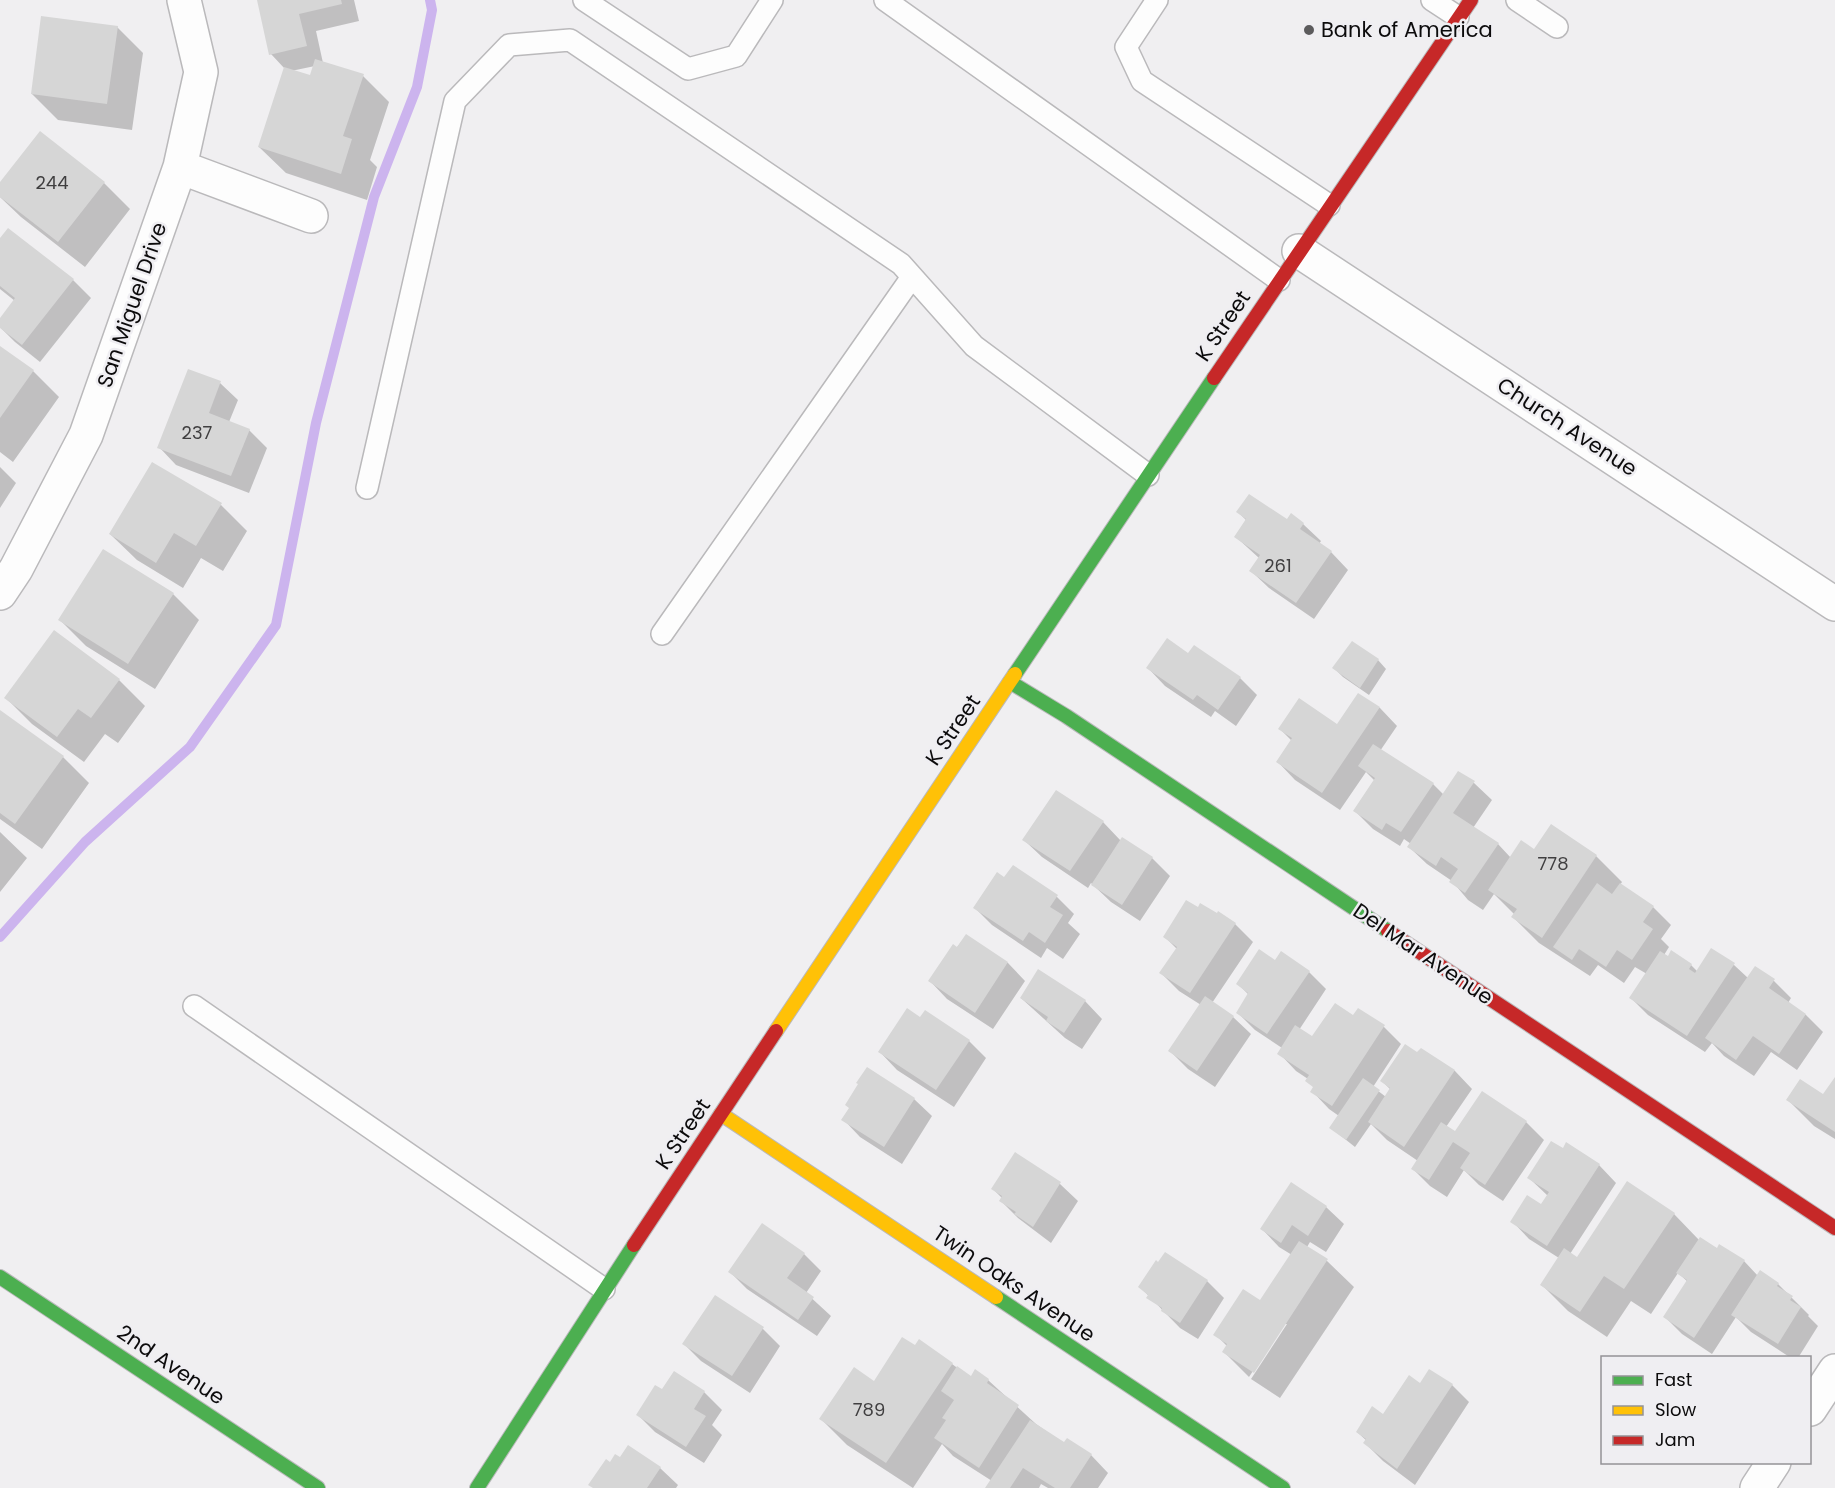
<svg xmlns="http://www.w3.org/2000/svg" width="1835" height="1488" font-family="Poppins,sans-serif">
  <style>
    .shadow { fill: #0003; fill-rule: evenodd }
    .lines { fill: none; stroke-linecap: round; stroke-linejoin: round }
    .stream { stroke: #ccb4ee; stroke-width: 10 }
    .building { fill: #d6d6d6 }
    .lane-casing { stroke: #bab9bb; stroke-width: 24 }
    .street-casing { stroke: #bab9bb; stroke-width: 36 }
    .fast-casing { stroke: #bab9bb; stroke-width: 16 }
    .slow-casing { stroke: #bab9bb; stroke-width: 16 }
    .jam-casing { stroke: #bab9bb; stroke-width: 16 }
    .lane { stroke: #fdfdfd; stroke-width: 21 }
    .street { stroke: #fdfdfd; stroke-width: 33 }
    .fast { stroke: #4caf50; stroke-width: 14 }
    .slow { stroke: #ffc107; stroke-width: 14 }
    .jam { stroke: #c62828; stroke-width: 14 }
    .poi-dot { fill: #5c5b5c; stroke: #efeef2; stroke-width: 2 }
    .labels { text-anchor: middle; stroke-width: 5; stroke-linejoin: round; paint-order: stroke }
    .number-label { font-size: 18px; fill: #403f40 }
    .poi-label { font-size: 21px; fill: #0c0b0c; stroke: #efeef2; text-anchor: start }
    .street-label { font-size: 21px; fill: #0c0b0c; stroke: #efeef2 }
  </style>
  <rect width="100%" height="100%" fill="#f0eff1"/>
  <path class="shadow" d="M259 0H354L359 21 316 31 323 63 363 76 389 102 370 160 377 167 367 200 286 173 259 147 285 69 271 54ZM315 66 311 77 291 71Z
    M117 27 143 53 132 130 58 120 32 94Z
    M104 183 130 209 85 267 21 217 0 197V184Z
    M8 230 73 280 91 298 40 362 15 342 0 327V321L15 301 0 289V241Z
    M0 347 33 371 59 397 13 462 0 452Z
    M220 383 238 400 229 422 249 430 267 448 249 493 176 465 159 447Z
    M0 467 16 483 0 508Z
    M221 505 247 531 223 571 201 558 183 588 137 560 110 534Z
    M1238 512 1303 524 1321 541 1319 544 1331 552 1348 570 1314 619 1269 588 1251 571 1259 558 1236 537 1247 521Z
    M173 594 199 620 155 689 86 646 60 620Z
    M1189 655 1240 678 1257 695 1236 726 1215 711 1211 717 1165 686 1148 668Z
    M1378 660 1386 669 1369 695 1343 677 1334 668Z
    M119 680 145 706 118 743 105 734 84 762 32 724 6 698Z
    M1358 695 1380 708 1397 726 1380 751 1433 784 1444 795 1459 773 1474 783 1492 800 1473 828 1498 844 1511 858 1534 851 1596 856 1622 882 1620 885 1653 907 1671 925 1661 939 1669 947 1664 955 1691 965 1698 972 1734 965 1748 978 1774 981 1791 998 1788 1003 1806 1015 1823 1032 1797 1070 1771 1052 1754 1076 1724 1056 1712 1043 1705 1052 1648 1015 1631 998 1647 974 1635 967 1624 983 1598 965 1590 976 1539 943 1513 917 1515 915 1494 894 1483 910 1468 900 1452 881 1427 864 1409 847 1411 844 1404 839 1400 846 1373 829 1355 811 1375 781 1366 772 1340 810 1295 780 1278 762 1292 741 1280 729 1337 726Z
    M0 713 63 757 89 783 42 849 0 819Z
    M1103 822 1121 841 1123 839 1152 858 1170 876 1140 921 1111 902 1091 883 1088 888 1042 857 1024 840Z
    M0 832 27 858 0 892Z
    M1005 880 1057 897 1074 914 1068 923 1080 934 1063 959 1047 948 1041 958 992 925 975 908Z
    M1198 909 1217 915 1218 913 1235 924 1253 942 1212 1003 1233 1017 1251 1034 1215 1087 1188 1069 1170 1051 1201 1005 1179 991 1161 973 1177 949 1165 937Z
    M966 936 1008 963 1025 981 993 1029 947 999 930 981Z
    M1275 962 1309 972 1326 989 1299 1030 1313 1038 1354 1017 1359 1010 1384 1027 1401 1044 1373 1087 1386 1097 1391 1090 1382 1081 1421 1050 1455 1071 1472 1089 1446 1127 1456 1134 1482 1093 1526 1122 1544 1140 1503 1201 1479 1185 1464 1170 1447 1197 1430 1186 1413 1169 1418 1161 1387 1140 1371 1124 1355 1147 1331 1128 1339 1116 1329 1109 1312 1091 1314 1088 1308 1079 1296 1071 1279 1053 1282 1048 1255 1030 1238 1013 1249 995 1238 984Z
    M1021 998 1085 1001 1102 1019 1082 1049 1065 1038Z
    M969 1041 986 1058 954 1107 897 1070 880 1052Z
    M1835 1080V1139L1814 1126 1788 1100 1824 1096Z
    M914 1099 932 1116 902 1164 860 1137 843 1119Z
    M1016 1154 1060 1184 1078 1201 1051 1243 1018 1218 1001 1201 1002 1198 993 1189Z
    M1599 1165 1616 1183 1570 1254 1578 1259 1674 1214 1699 1240 1744 1261 1758 1276 1760 1272 1778 1284 1809 1315 1808 1316 1818 1326 1798 1358H1791L1751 1332 1736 1317 1712 1354 1682 1334 1665 1317 1688 1282 1678 1273 1651 1314 1631 1301 1607 1337 1568 1311 1542 1285 1559 1258 1529 1239 1512 1221 1542 1206 1548 1196 1529 1178Z
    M1326 1207 1344 1224 1326 1252 1310 1242 1307 1247 1327 1261 1354 1287 1280 1398 1251 1379 1287 1324H1284L1249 1377 1224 1352 1227 1346 1215 1334 1261 1302 1292 1255 1279 1247 1262 1229Z
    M804 1254 821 1271 806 1293 831 1316 817 1336 747 1289 730 1272Z
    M1207 1281 1224 1298 1198 1339 1180 1328 1140 1287Z
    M715 1297 763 1329 780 1346 750 1393 701 1361 684 1344Z
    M952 1364 971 1378 988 1380 1036 1424 1064 1444 1091 1455 1108 1473 1098 1488H1048L1041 1484 1039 1488H987L992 1481 953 1456 942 1444 913 1488 847 1445 821 1419 875 1383Z
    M674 1373 704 1392 722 1410 712 1425 722 1435 704 1463 655 1432 638 1415 663 1391Z
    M1421 1385H1452L1469 1402 1415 1485 1383 1461 1365 1443 1367 1441 1357 1432 1383 1416Z
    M610 1465 660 1468 678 1485 676 1488H593Z"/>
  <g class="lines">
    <path class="stream" d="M0 937 85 842 190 747 276 625 316 423 374 197 417 87 432 10 430 0"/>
  </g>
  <path class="building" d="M257 0H341L342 4 299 14 307 46 269 55Z
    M41 16 118 26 107 104 31 94Z
    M315 59 364 74 343 136 352 139 341 174 258 147 284 67 310 75Z
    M40 131 105 182 58 242 0 197V182Z
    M8 228 74 279 22 345 0 328V318L15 298 0 286V238Z
    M0 346 34 370 0 418Z
    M188 369 221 381 209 413 250 429 231 476 157 448Z
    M152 462 222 503 196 546 174 533 156 563 109 534Z
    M1249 494 1287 519 1291 513 1304 523 1300 529 1332 551 1296 603 1249 571 1260 555 1234 537 1246 519 1236 512Z
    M103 549 174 593 128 664 58 620Z
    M54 630 120 679 91 718 78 709 57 737 4 698Z
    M1167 638 1188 653 1194 645 1241 677 1218 710 1197 695 1193 700 1146 668Z
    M1352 641 1379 659 1360 688 1332 668Z
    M1358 693 1380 707 1322 793 1276 762 1292 738 1278 729 1299 698 1337 724Z
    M0 710 64 756 15 824 0 813Z
    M1373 744 1434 783 1401 832 1386 823 1382 830 1353 811 1375 778 1358 766Z
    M1458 771 1475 781 1453 813 1499 843 1465 893 1449 882 1458 869 1441 857 1436 866 1407 847Z
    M1056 790 1104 821 1070 871 1022 840Z
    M1551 824 1597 855 1542 938 1511 917 1517 909 1488 890 1521 840 1534 849Z
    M1122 837 1153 857 1122 905 1091 885Z
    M1013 865 1058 895 1050 907 1063 915 1045 943 1029 932 1023 941 973 908 997 872 1004 877Z
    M1597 883 1612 894 1620 883 1654 906 1643 922 1653 929 1632 960 1617 950 1606 967 1579 949 1572 960 1553 947Z
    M1186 900 1198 907 1200 903 1217 913 1218 911 1236 923 1190 993 1159 973 1177 947 1163 937Z
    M966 934 1008 962 975 1013 928 981 953 944 957 947Z
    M1711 948 1735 963 1687 1036 1629 998 1660 951 1668 956 1671 950 1692 964 1689 969 1695 973Z
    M1259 949 1275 960 1281 951 1310 971 1267 1034 1236 1013 1248 993 1236 984Z
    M1755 966 1775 979 1769 988 1806 1014 1779 1054 1753 1036 1736 1060 1705 1038Z
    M1038 969 1086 1000 1064 1033 1046 1021 1048 1017 1020 998Z
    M1205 996 1234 1016 1197 1071 1168 1051Z
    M1335 1003 1353 1015 1358 1008 1385 1025 1332 1106 1310 1092 1313 1087 1305 1081 1309 1075 1277 1054 1295 1025 1312 1036Z
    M907 1008 920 1017 925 1010 970 1040 936 1090 878 1052Z
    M1405 1044 1417 1052 1421 1048 1455 1070 1404 1147 1368 1122 1390 1088 1380 1081Z
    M867 1067 915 1098 884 1147 841 1120 849 1108 845 1105 858 1084 856 1083Z
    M1835 1077V1132L1786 1100 1800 1079 1823 1094Z
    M1363 1078 1380 1090 1346 1140 1329 1128Z
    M1482 1091 1527 1121 1485 1185 1460 1168 1470 1153 1453 1142 1429 1180 1411 1169 1441 1122 1455 1131Z
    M1551 1141 1563 1148 1566 1142 1600 1164 1547 1246 1510 1222 1527 1195 1541 1204 1549 1192 1527 1178Z
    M1015 1152 1061 1182 1033 1227 1014 1214 1016 1212 999 1201 1002 1196 991 1189Z
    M1627 1181 1675 1213 1624 1289 1604 1276 1580 1312 1540 1285 1564 1248 1577 1257Z
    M1291 1182 1327 1206 1308 1236 1292 1225 1281 1243 1260 1229Z
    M762 1223 805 1253 787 1278 814 1297 798 1320 728 1272Z
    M1700 1237 1717 1248 1719 1244 1745 1260 1694 1338 1663 1317 1687 1280 1676 1273Z
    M1299 1241 1328 1259 1254 1373 1222 1352 1227 1344 1213 1335 1243 1289 1260 1300Z
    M1165 1252 1208 1280 1180 1323 1161 1311 1162 1308 1146 1298 1148 1295 1138 1287 1156 1260 1158 1262Z
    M1760 1270 1779 1283 1777 1286 1793 1296 1790 1300 1801 1307 1778 1344 1731 1315Z
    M715 1295 764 1327 732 1376 682 1344Z
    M902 1337 915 1345 919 1339 953 1363 886 1463 819 1419 854 1367 874 1381Z
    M957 1366 971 1376 975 1369 989 1379 987 1383 1019 1405 979 1468 934 1438 946 1420 942 1418 954 1400 941 1391Z
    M1429 1369 1453 1384 1397 1469 1363 1443 1366 1439 1356 1432 1372 1406 1383 1414 1409 1375 1420 1383Z
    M674 1371 705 1391 694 1409 706 1416 686 1447 636 1415 655 1385 662 1389Z
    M1030 1420 1064 1442 1067 1438 1092 1454 1070 1488H1055L1023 1468 1010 1488H985Z
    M628 1445 661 1467 647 1488H593L588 1485 606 1459 610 1462 615 1454 620 1457Z"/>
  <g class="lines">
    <defs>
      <path id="lane" d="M584 0 688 69 736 56 772 0
        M885 0 1279 280
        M1157 0 1126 47 1142 81 1329 205
        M1432 0 1458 17
        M1517 0 1557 27
        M367 488 455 101 509 45 570 40 901 264 974 346 1148 475
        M662 634 912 277
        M194 1006 604 1289"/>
      <path id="street" d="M180 167 311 216
        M1299 251 1835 604
        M0 593 16 569 86 435 180 167 201 72 184 0
        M1810 1409 1835 1371
        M1757 1488 1774 1462"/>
      <path id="fast" d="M1015 674 1214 378
        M1010 682 1066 716 1388 931
        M0 1277 318 1488
        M996 1297 1283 1488
        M477 1488 634 1245"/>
      <path id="slow" d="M776 1031 1015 674
        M721 1114 996 1297"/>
      <path id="jam" d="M1214 378 1471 0
        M1388 931 1835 1228
        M634 1245 776 1031"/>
    </defs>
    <use href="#lane" class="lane-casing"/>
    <use href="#street" class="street-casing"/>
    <use href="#fast" class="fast-casing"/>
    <use href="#slow" class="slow-casing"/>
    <use href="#jam" class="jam-casing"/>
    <use href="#lane" class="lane"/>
    <use href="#street" class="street"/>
    <use href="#fast" class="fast"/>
    <use href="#slow" class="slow"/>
    <use href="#jam" class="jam"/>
  </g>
  <circle class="poi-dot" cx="1309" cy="30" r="6"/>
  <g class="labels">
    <g class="number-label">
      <text x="52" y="189">244</text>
      <text x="197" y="439">237</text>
      <text x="1278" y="572">261</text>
      <text x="1553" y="870">778</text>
      <text x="869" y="1416">789</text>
    </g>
    <g class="poi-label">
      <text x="1321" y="37">Bank of America</text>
    </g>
    <g class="street-label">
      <text transform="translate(132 305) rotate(-71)" y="7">San Miguel Drive</text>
      <text transform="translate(1223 326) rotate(-56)" y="7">K Street</text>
      <text transform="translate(1567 427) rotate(33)" y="7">Church Avenue</text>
      <text transform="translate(953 730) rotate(-56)" y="7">K Street</text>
      <text transform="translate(1423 954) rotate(34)" y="7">Del Mar Avenue</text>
      <text transform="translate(683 1134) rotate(-56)" y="7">K Street</text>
      <text transform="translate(1014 1284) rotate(34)" y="7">Twin Oaks Avenue</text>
      <text transform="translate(171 1365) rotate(34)" y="7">2nd Avenue</text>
    </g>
  </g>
  <rect x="1601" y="1356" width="210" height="108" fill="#efeef2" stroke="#949396" stroke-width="1.5"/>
  <rect x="1613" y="1376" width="30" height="9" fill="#4caf50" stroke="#949396" stroke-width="1.5"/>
  <text x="1655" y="1386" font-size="18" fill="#0c0b0c">Fast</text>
  <rect x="1613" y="1406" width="30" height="9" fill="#ffc107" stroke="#949396" stroke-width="1.5"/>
  <text x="1655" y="1416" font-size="18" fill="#0c0b0c">Slow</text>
  <rect x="1613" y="1436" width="30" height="9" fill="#c62828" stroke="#949396" stroke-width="1.5"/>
  <text x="1655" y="1446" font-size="18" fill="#0c0b0c">Jam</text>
</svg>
